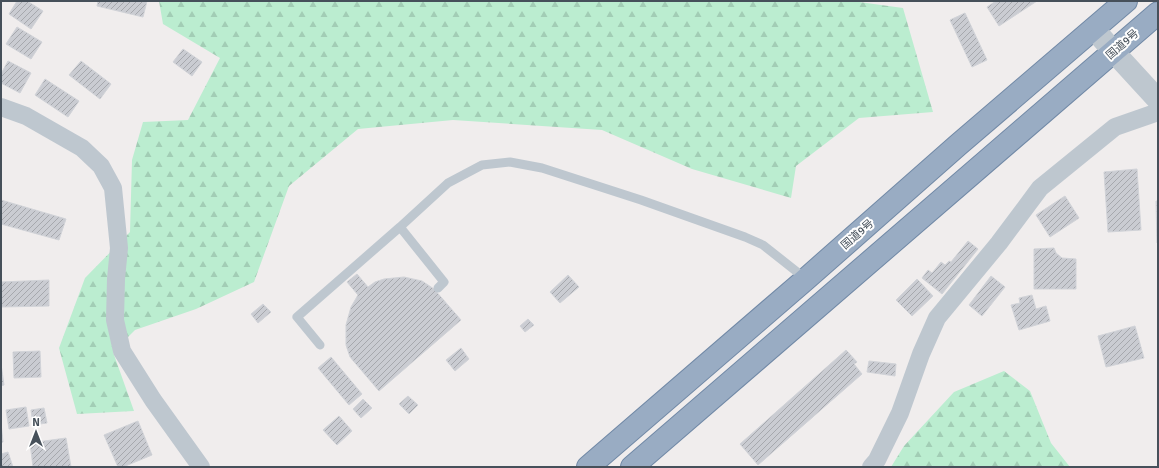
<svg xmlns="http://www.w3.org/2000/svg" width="1159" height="468" font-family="Signika,'Noto Sans JP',sans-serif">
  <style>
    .forest { fill: url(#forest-firs) }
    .building { fill: url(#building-hatch); stroke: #d1d3d8 }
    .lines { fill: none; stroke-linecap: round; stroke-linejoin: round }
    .trunk-casing { stroke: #7189a6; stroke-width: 24 }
    .service { stroke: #bec7cf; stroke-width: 9 }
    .minor { stroke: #bec7cf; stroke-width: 18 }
    .tertiary { stroke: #bec7cf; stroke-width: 22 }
    .trunk { stroke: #99acc3; stroke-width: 22 }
    .labels { text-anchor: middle; stroke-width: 4; stroke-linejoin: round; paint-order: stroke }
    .street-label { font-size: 11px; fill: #46505a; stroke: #fff }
  </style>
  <defs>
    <pattern id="forest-firs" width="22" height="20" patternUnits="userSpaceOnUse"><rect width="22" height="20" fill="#bbedd0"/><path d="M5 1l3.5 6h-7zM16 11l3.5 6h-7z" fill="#a2cdb5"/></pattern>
    <pattern id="building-hatch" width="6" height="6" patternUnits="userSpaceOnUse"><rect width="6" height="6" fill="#caccd2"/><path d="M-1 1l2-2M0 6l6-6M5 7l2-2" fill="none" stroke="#a6a8ad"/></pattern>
  </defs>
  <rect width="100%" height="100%" fill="#f0eded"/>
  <path class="forest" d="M159 1H852L903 8 933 112 859 118 796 166 791 198 692 169 602 130 453 120 358 129 289 186 254 282 196 309 135 330 113 352 134 411 77 414 59 348 85 278 130 232 132 160 143 122 188 120 220 58 163 24Z
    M1004 371 1030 391 1051 443 1070 467H891L904 446 954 392Z"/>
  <path class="building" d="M17 1H27L43 11 31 29 9 14Z
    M98 1H147L143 17 97 6Z
    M996 1H1037L999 26 987 7Z
    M965 13 987 60 972 67 950 20Z
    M17 27 42 42 31 59 6 44Z
    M183 49 202 62 192 76 173 62Z
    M8 61 31 73 20 93 1 83V74Z
    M81 61 111 84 100 99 69 75Z
    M45 79 79 101 68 117 35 95Z
    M1137 169 1141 230 1108 232 1104 172Z
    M1065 196 1079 218 1050 237 1036 215Z
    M1 200 66 219 59 240 1 224Z
    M1156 201H1158V243H1157Z
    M968 241 978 249 942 294 922 278 928 270 932 273 941 262 945 265 949 261 951 262Z
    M1054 248 1056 253 1062 258 1076 259V289H1034V249Z
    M357 274 368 287 375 282 384 279 404 277 422 281 434 289 461 320 379 391 350 357 346 345V325L351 307 358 295 347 282Z
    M568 275 579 287 560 303 550 292Z
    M991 276 1005 287 982 316 969 305Z
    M917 279 933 296 912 316 896 300Z
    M49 280V306L1 307V282Z
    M1032 295 1036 309 1046 306 1050 321 1019 330 1011 305 1020 303 1019 298Z
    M263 304 271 312 258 323 251 314Z
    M528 319 534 325 525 332 520 326Z
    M1135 326 1144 358 1106 367 1098 336Z
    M461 348 469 359 455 371 446 360Z
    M846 350 857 362 854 364 862 374 758 465 740 444Z
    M40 351 41 377 14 378 13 352Z
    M331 357 362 394 349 405 318 368Z
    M869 361 896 364 895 376 867 372Z
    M1 364 4 385 1 386Z
    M408 396 418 405 409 414 399 404Z
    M363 399 372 408 361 418 353 409Z
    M26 407 29 426 9 429 6 410Z
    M44 408 47 423 33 425 31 410Z
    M339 416 352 431 337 445 323 430Z
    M138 421 152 455 123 467H118L104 435Z
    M1 423 3 442 1 443Z
    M66 438 71 467H33L30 443Z
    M8 452 13 467H1V454Z"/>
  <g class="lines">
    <defs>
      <path id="trunk" d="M588 467 806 279 958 145 1126 1
        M632 467 1158 13"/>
    </defs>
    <use href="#trunk" class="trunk-casing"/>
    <path class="service" d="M400 227 444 282 438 288
      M320 345 297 317 400 227 448 183 482 165 510 162 542 168 641 200 745 237 763 245 806 279"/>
    <path class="minor" d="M1 107 26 116 82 148 101 166 113 188 119 248 116 279 115 320 122 351 153 400 201 467
      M871 467 877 460 900 413 921 354 937 318 999 243 1040 188 1115 127 1158 112"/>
    <path class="tertiary" d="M1094 29 1113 51 1158 100"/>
    <use href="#trunk" class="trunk"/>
  </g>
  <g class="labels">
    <g class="street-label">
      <text transform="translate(1122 44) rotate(-41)" y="4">国道9号</text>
      <text transform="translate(857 234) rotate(-41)" y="4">国道9号</text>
    </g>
  </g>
  <rect width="1159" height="468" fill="none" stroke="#46505a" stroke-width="4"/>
  <g transform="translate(36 432)" stroke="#ffffff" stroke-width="3" paint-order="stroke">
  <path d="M0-3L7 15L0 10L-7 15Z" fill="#46505a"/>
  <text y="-6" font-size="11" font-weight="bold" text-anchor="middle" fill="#46505a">N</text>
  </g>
</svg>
